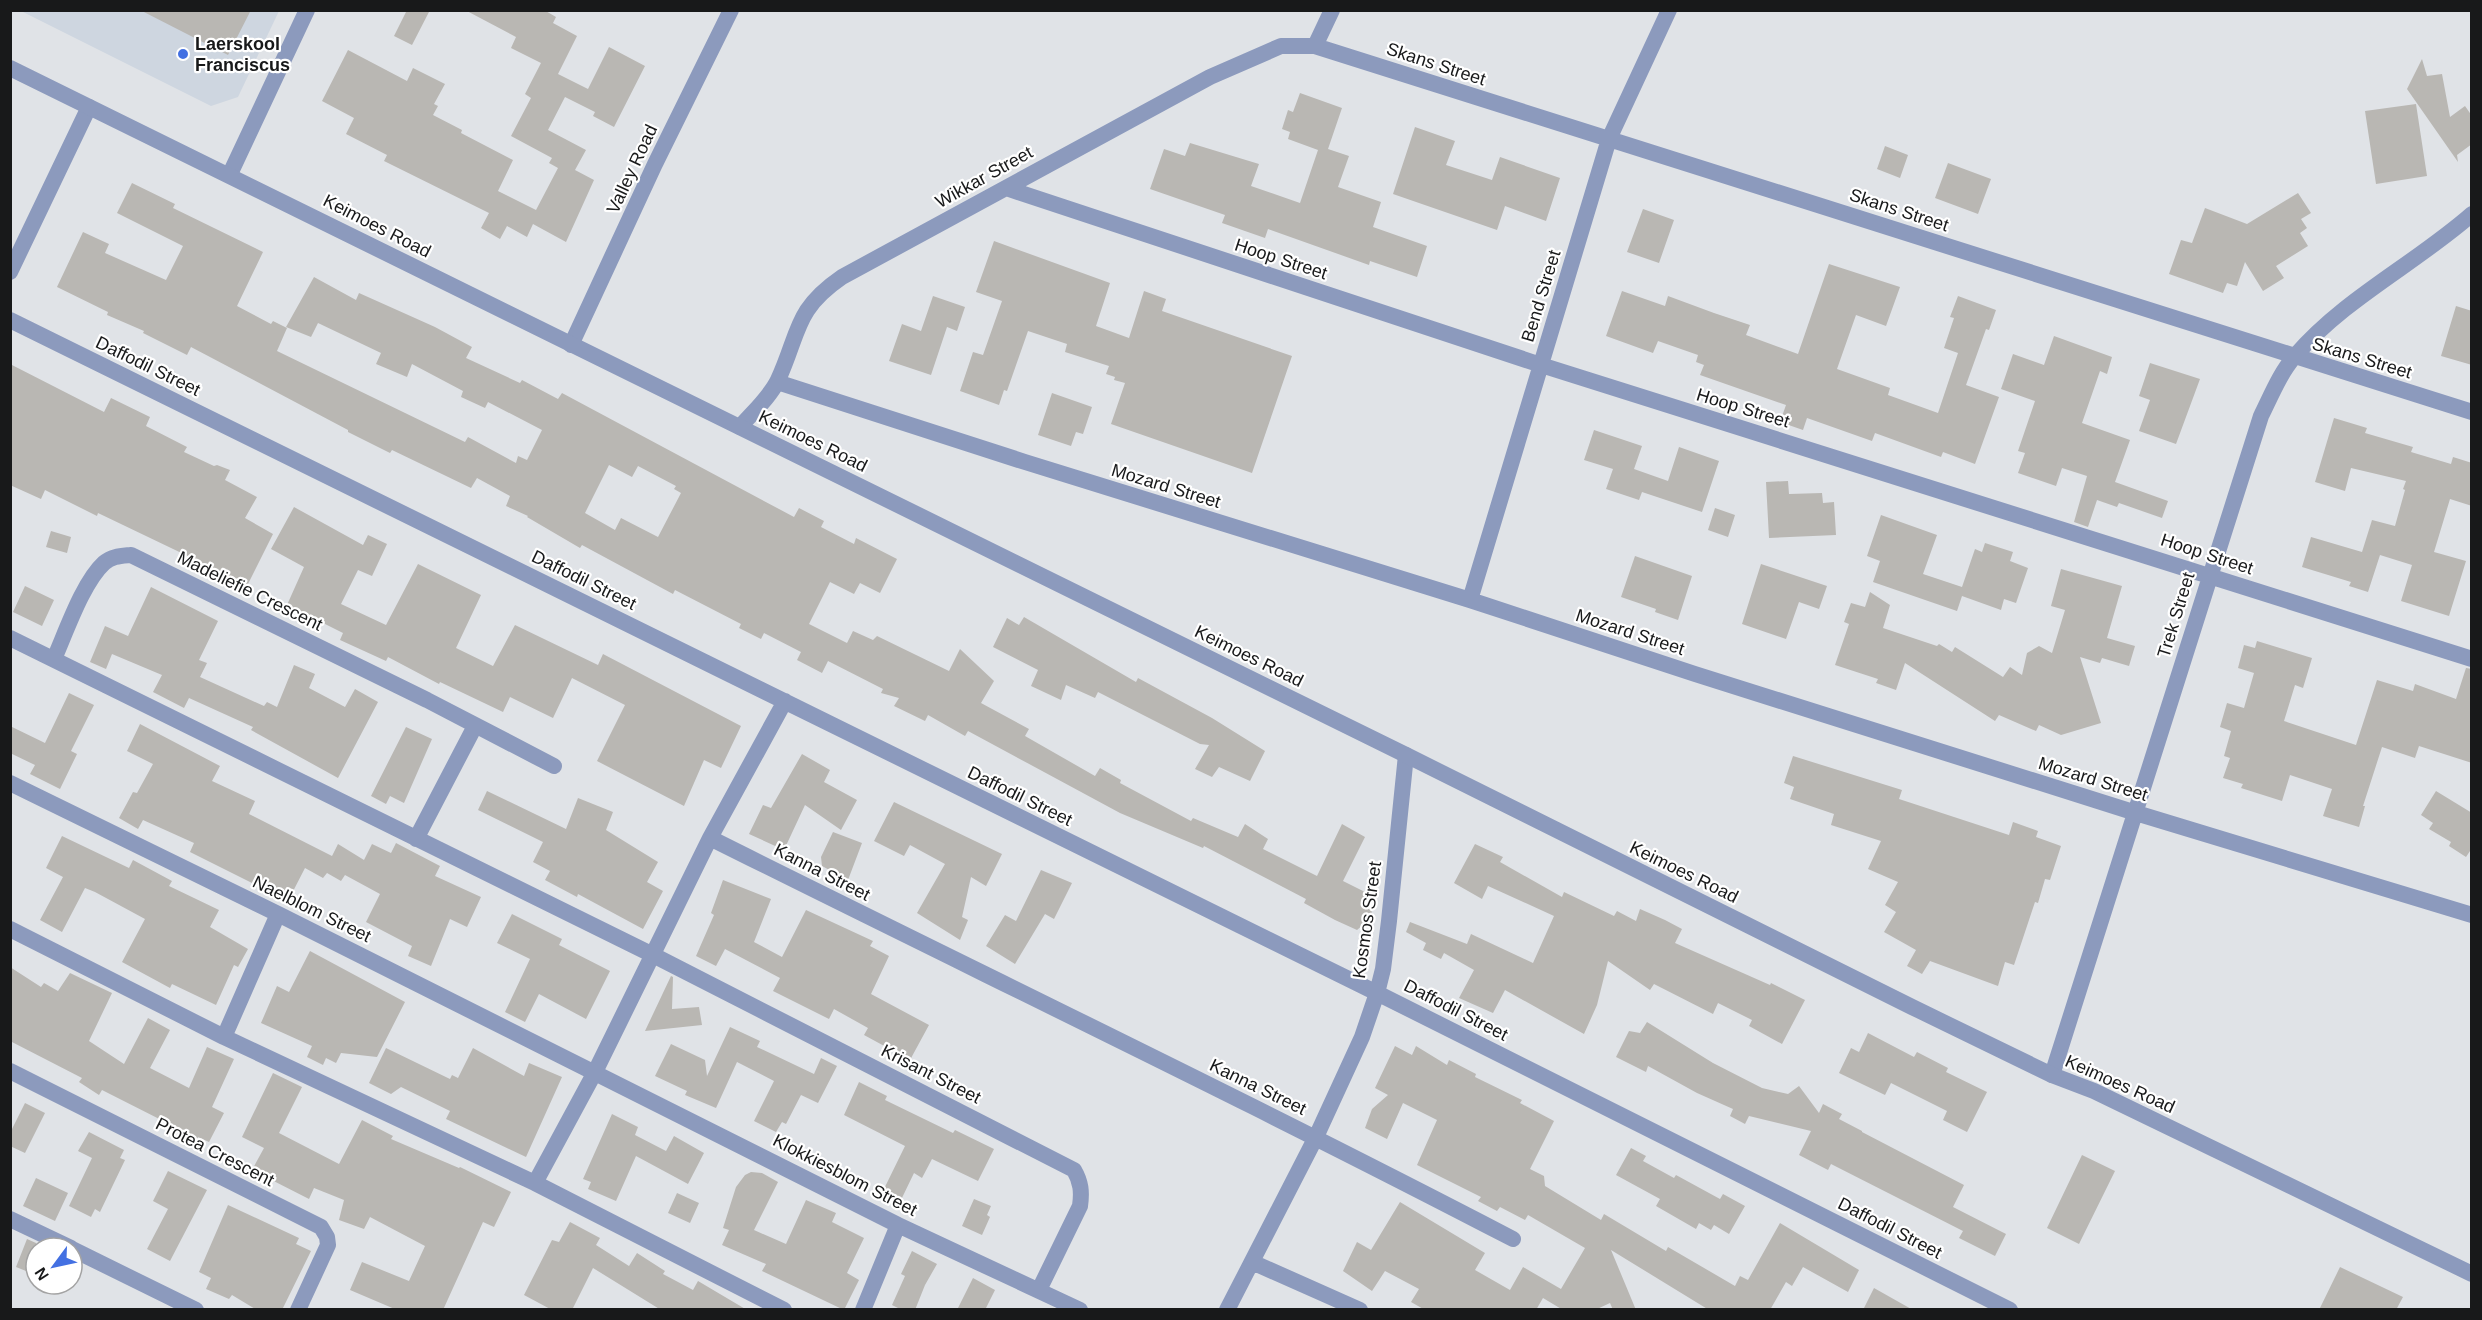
<svg xmlns="http://www.w3.org/2000/svg" width="2482" height="1320" font-family="Arial,sans-serif">
  <style>
    .built { fill: #ced6e0 }
    .building { fill: #b9b7b3; fill-rule: evenodd }
    .lines { fill: none; stroke-linecap: round; stroke-linejoin: round }
    .minor { stroke: #8c9abd; stroke-width: 16 }
    .tertiary { stroke: #8c9abd; stroke-width: 16 }
    .poi-dot { fill: #4370e2; stroke: #fff; stroke-width: 2 }
    .labels { text-anchor: middle; stroke-width: 4.5; stroke-linejoin: round; paint-order: stroke }
    .poi-label { font-size: 18px; font-weight: bold; fill: #18191a; stroke: #fff; text-anchor: start }
    .street-label { font-size: 18px; fill: #18191a; stroke: #fff }
  </style>
  <rect width="100%" height="100%" fill="#e0e3e7"/>
  <path class="built" d="M21 11H279L238 97 211 106Z"/>
  <path class="building" d="M140 10H251L228 55Z
    M407 10H430L412 45 394 36Z
    M465 10H544L556 17 553 23 577 36 558 74 588 89 609 47 645 66 614 127 593 116 595 112 565 97 548 130 586 150 575 170 594 180 566 242 533 224 527 237 507 226 500 239 481 228 489 213 384 161 387 155 346 134 354 118 322 101 348 50 407 81 413 68 445 84 434 104 438 106 433 115 462 130 461 133 513 160 498 191 536 210 558 168 549 163 552 158 511 136 531 98 525 94 541 63 511 48 516 37Z
    M2422 59 2427 76 2442 74 2450 117 2465 106 2472 116V144L2457 155 2458 162 2407 89Z
    M1300 93 1342 108 1328 149 1349 156 1338 187 1381 202 1373 227 1427 246 1417 277 1370 261 1369 265 1268 229 1265 238 1222 223 1225 215 1150 189 1164 149 1185 156 1190 143 1259 164 1251 186 1300 203 1318 150 1288 139 1290 132 1282 129 1288 110 1293 112Z
    M2416 104 2427 176 2376 184 2365 111Z
    M1415 127 1455 141 1446 165 1492 180 1500 157 1560 178 1546 221 1505 206 1497 230 1393 194Z
    M1885 146 1908 155 1900 178 1877 169Z
    M1948 163 1991 179 1978 214 1935 198Z
    M132 183 175 204 173 208 263 252 237 306 271 324 273 321 287 328 277 351 465 442 468 437 516 463 518 456 527 460 542 430 488 402 485 408 461 397 463 391 412 364 407 377 376 364 381 353 318 323 311 337 286 327 314 277 356 300 359 293 435 327 472 347 466 358 520 383 522 380 558 399 562 393 794 517 799 508 824 521 821 527 854 544 856 538 897 559 880 593 860 583 854 594 830 582 809 624 847 643 853 631 873 640 877 636 949 671 960 649 994 681 981 703 1029 729 1025 736 1095 776 1100 768 1121 780 1120 783 1191 821 1193 818 1238 837 1245 824 1268 839 1263 849 1317 876 1342 824 1365 837 1343 881 1373 896 1371 918 1357 930 1335 920 1304 903 1306 899 1204 846 1203 848 1120 813 968 731 965 736 928 715 925 721 894 706 899 698 881 693 883 689 828 661 822 673 797 660 801 652 764 633 761 639 739 628 741 624 675 590 673 594 582 545 580 548 527 517 528 516 506 506 510 496 477 478 471 488 392 450 390 453 348 432V430L191 347 187 355 143 333 144 331 107 315 108 312 57 287 83 232 109 244 105 253 166 280 183 246 117 213ZM609 465 632 477 638 466 676 486 674 489 681 493 658 537 621 518 615 530 585 513Z
    M2298 193 2311 213 2301 219 2307 228 2300 233 2308 246 2276 266 2284 278 2263 291 2245 262 2237 286 2227 283 2223 293 2169 274 2181 240 2192 243 2205 208 2247 224Z
    M1643 209 1674 220 1659 263 1627 252Z
    M994 241 1110 283 1096 326 1129 338 1144 291 1166 299 1162 311 1292 356 1252 473 1111 424 1125 383 1114 380 1115 377 1106 374 1109 366 1065 352 1067 344 1028 331 1007 391 1004 390 999 405 960 391 973 352 983 355 1002 301 976 292Z
    M1829 264 1900 287 1886 326 1856 315 1837 369 1890 388 1888 395 1938 413 1958 353 1944 348 1954 318 1950 317 1958 296 1996 310 1989 330 1986 329 1966 385 1999 397 1975 464 1943 452 1941 457 1875 433 1872 441 1807 418 1803 430 1780 422 1786 405 1700 375 1704 365 1696 362 1698 355 1658 341 1653 353 1606 336 1622 291 1665 306 1668 296 1714 313 1750 325 1746 335 1798 354Z
    M933 296 965 307 957 331 947 327 931 375 889 361 902 324 921 331Z
    M2456 306 2472 311V365L2441 356Z
    M2054 336 2112 357 2107 374 2100 371 2082 423 2130 440 2115 482 2168 501 2162 518 2119 503 2117 507 2097 500 2088 527 2074 522 2087 476 2062 468 2056 486 2018 473 2025 453 2018 451 2035 401 2001 389 2013 354 2044 365Z
    M2150 363 2200 379 2176 444 2139 431 2150 400 2139 396Z
    M10 364 104 412 111 398 150 417 146 426 187 447 184 452 214 466 217 465 230 470 225 480 257 497 245 518 273 534 245 590 217 575 219 571 98 513 97 516 45 490 41 499 10 485Z
    M1052 393 1092 407 1083 434 1076 432 1071 446 1038 435Z
    M2334 418 2367 428 2365 433 2413 447 2411 452 2451 464 2453 457 2472 463V506L2450 499 2434 552 2466 561 2449 616 2401 601 2412 565 2380 555 2368 592 2349 586 2351 582 2302 567 2311 537 2362 552 2372 520 2395 526 2405 490 2403 489 2406 481 2351 468 2345 491 2315 482Z
    M1594 430 1642 446 1634 469 1668 481 1679 447 1719 461 1702 512 1642 492 1639 500 1606 489 1613 469 1584 460Z
    M1788 481 1789 494 1822 493 1823 503 1834 502 1836 535 1769 538 1766 482Z
    M294 507 363 545 368 535 387 544 372 576 358 570 341 604 386 625 418 564 481 595 456 648 493 666 515 625 598 665 603 654 741 726 721 768 704 760 684 806 597 761 625 705 572 678 553 718 510 697 503 712 440 682 439 684 388 657 386 661 340 640 343 633 287 605 304 567 271 549Z
    M1715 508 1735 515 1728 537 1708 530Z
    M1881 515 1937 535 1923 574 1962 587 1975 549 1982 552 1985 543 2013 552 2010 561 2028 568 2016 603 2004 599 2001 610 1962 596 1957 611 1873 582 1880 561 1867 556Z
    M51 531 71 537 67 553 46 547Z
    M1635 556 1692 576 1678 620 1655 612 1656 609 1621 597Z
    M1761 564 1827 586 1819 609 1799 602 1786 639 1742 624Z
    M2061 569 2122 586 2107 638 2135 646 2129 666 2102 658 2100 663 2080 657 2101 723 2061 735 2039 725 2036 731 1999 715 1995 721 1905 663 1896 690 1876 683 1878 679 1835 665 1849 624 1844 622 1851 603 1865 607 1870 592 1890 605 1883 628 1937 646 1939 644 1952 652 1955 647 2003 677 2010 667 2022 675 2027 653 2039 646 2052 653 2065 610 2051 606Z
    M25 586 54 600 42 626 13 612Z
    M151 587 218 621 199 660 207 663 200 677 264 706 267 702 277 707 294 665 315 674 309 688 345 707 355 689 378 702 338 778 251 730 253 727 189 698 184 708 153 692 162 675 112 654 106 669 90 662 105 626 128 636Z
    M1024 617 1136 682 1138 678 1212 718 1265 751 1250 781 1219 767 1212 777 1195 769 1209 745 1200 744 1098 692 1095 698 1066 685 1061 700 1031 686 1038 670 993 647 1007 618 1019 625Z
    M2257 641 2312 658 2303 688 2295 685 2284 721 2356 745 2377 680 2413 691 2415 684 2456 699 2466 668 2472 669V763L2419 746 2415 758 2382 747 2363 806H2365L2359 827 2323 816 2332 789 2290 775 2282 801 2241 788 2243 784 2223 778 2230 758 2224 756 2231 731 2220 727 2227 703 2244 708 2254 673 2238 668 2244 645 2255 648Z
    M69 693 94 705 71 751 77 754 60 789 30 774 35 765 10 753V726L45 743Z
    M140 724 220 766 212 781 255 801 249 814 332 856 338 844 364 860 372 844 391 853 396 843 440 866 435 876 481 897 467 927 450 919 431 966 408 956 412 946 366 922 380 894 345 875 341 881 327 873 323 878 305 868 288 901 190 852 194 843 143 820 138 829 119 818 133 792 137 793 153 764 127 751Z
    M406 727 432 739 404 803 390 796 386 804 371 796Z
    M802 754 830 770 824 782 857 800 841 830 805 805 784 850 749 834 763 805 771 808Z
    M1793 756 1902 790 1899 799 2009 835 2013 822 2038 831 2036 837 2061 846 2050 880 2045 879 2038 903 2035 902 2014 965 2005 962 1998 986 1930 961 1922 974 1907 966 1916 950 1884 932 1896 912 1885 905 1898 882 1868 869 1881 841 1831 825 1834 814 1790 799 1794 787 1784 783Z
    M487 791 566 829 578 798 613 812 606 830 658 862 647 882 663 891 643 929 578 894 577 897 545 880 550 871 533 862 543 842 478 810Z
    M2436 791 2472 813V848L2466 857 2449 846 2451 842 2429 829 2433 823 2421 815Z
    M894 802 1002 854 986 886 971 877 962 917 968 920 960 940 917 913 945 864 910 845 904 856 874 841Z
    M833 832 862 843 848 880 822 866 821 857Z
    M62 836 129 868 133 860 172 881 169 886 219 910 210 927 248 949 238 967 234 965 216 1005 172 984 170 988 122 962 145 919 95 892 85 888 62 932 40 920 63 877 46 868Z
    M1475 844 1503 857 1500 862 1562 897 1564 892 1614 916 1617 911 1636 921 1640 909 1665 920 1682 929 1675 943 1770 985 1771 983 1805 1000 1782 1044 1749 1026 1752 1020 1718 1003 1713 1014 1654 984 1650 990 1608 961 1597 1005 1584 1034 1505 990 1493 1013 1459 998 1474 970 1444 953 1441 959 1423 950 1426 943 1406 932 1410 922 1467 944 1471 934 1533 963 1554 916 1488 886 1482 899 1454 883Z
    M1041 870 1072 883 1054 919 1045 914 1015 964 986 946 1005 915 1016 921Z
    M723 880 771 899 754 942 782 957 806 910 873 941 870 946 889 956 871 994 929 1025 910 1060 864 1035 868 1028 834 1009 829 1019 773 991 780 978 725 949 716 966 696 956 714 915 711 913Z
    M512 914 562 939 559 945 610 971 586 1019 539 994 525 1022 505 1012 530 959 497 943Z
    M310 951 405 1002 377 1057 341 1053 336 1063 326 1058 323 1065 307 1057 312 1046 261 1023 277 986 289 992Z
    M10 967 41 987 44 983 58 991 70 973 112 993 89 1041 124 1064 148 1018 170 1030 150 1068 189 1088 207 1047 234 1059 212 1107 224 1113 209 1142 198 1137 194 1146 179 1139 183 1131 102 1090 99 1095 79 1082 82 1078 10 1041Z
    M671 976 673 977 672 1009 699 1007 702 1025 645 1031Z
    M1647 1022 1713 1063 1762 1088 1788 1094 1799 1086 1819 1113 1823 1104 1842 1114 1839 1119 1862 1131V1132L1964 1185 1953 1207 2006 1234 1995 1256 1959 1238 1963 1231 1831 1164 1828 1170 1799 1155 1811 1131 1749 1116 1745 1124 1730 1116 1733 1109 1697 1093 1648 1066 1646 1072 1616 1057 1629 1031 1640 1033Z
    M730 1027 760 1041 757 1047 814 1074 821 1058 837 1066 818 1103 801 1095 786 1124 782 1122 776 1132 754 1121 774 1081 737 1062 716 1108 685 1095 687 1091 655 1076 671 1044 705 1060 707 1076Z
    M1868 1033 1914 1057 1917 1052 1948 1068 1946 1072 1987 1092 1967 1132 1943 1120 1947 1111 1891 1083 1885 1095 1839 1073 1851 1048 1859 1052Z
    M1395 1046 1412 1055 1416 1046 1447 1065 1449 1060 1476 1074 1475 1077 1522 1100 1520 1103 1554 1121 1530 1169 1544 1176 1545 1186 1601 1220 1604 1214 1666 1251 1668 1247 1735 1286 1740 1276 1748 1280 1780 1223 1859 1270 1848 1292 1803 1267 1792 1286 1786 1282 1770 1310H1709L1611 1250 1636 1310H1613L1610 1303 1595 1310H1563L1543 1298 1536 1310H1425L1411 1302 1419 1289 1385 1271 1372 1291 1343 1271 1357 1242 1371 1250 1400 1202 1485 1253 1475 1270 1510 1290 1523 1267 1561 1289 1585 1248 1528 1215 1525 1220 1500 1207 1497 1211 1478 1201 1481 1197 1417 1165 1437 1120 1403 1103 1387 1139 1365 1128 1372 1109 1388 1095 1375 1088Z
    M386 1048 450 1079 452 1075 458 1078 473 1048 524 1076 529 1063 562 1077 526 1157 446 1119 450 1111 401 1087 391 1094 369 1083Z
    M273 1073 302 1087 279 1133 339 1164 362 1120 393 1136 391 1139 459 1168 460 1167 511 1192 494 1227 483 1222 443 1310H397L350 1290 362 1262 409 1281 425 1246 370 1217 364 1229 339 1220 344 1200 314 1188 309 1199 252 1170 264 1148 242 1137Z
    M859 1082 887 1096 885 1100 953 1133 955 1130 994 1149 978 1181 932 1159 922 1178 914 1173 900 1202 882 1193 905 1146 844 1115Z
    M25 1103 45 1113 25 1153 10 1146V1133Z
    M612 1114 638 1127 635 1135 666 1151 674 1136 704 1153 688 1184 636 1156 616 1201 588 1189 591 1182 583 1179Z
    M89 1132 124 1150 120 1158 125 1160 100 1212 95 1209 91 1217 69 1206 92 1158 78 1151Z
    M1631 1148 1646 1156 1643 1161 1674 1178 1676 1175 1720 1199 1723 1194 1745 1206 1729 1234 1714 1225 1711 1230 1699 1223 1696 1229 1656 1206 1660 1199 1616 1175Z
    M2082 1155 2115 1171 2079 1244 2047 1228Z
    M168 1171 207 1190 170 1261 147 1249 168 1209 153 1201Z
    M751 1172 762 1173 778 1182 754 1230 786 1244 806 1200 836 1213 832 1222 864 1238 847 1273 859 1280 844 1310 762 1271 766 1264 722 1245 729 1230 723 1228 736 1187 745 1175Z
    M36 1178 68 1193 55 1221 23 1206Z
    M677 1193 699 1203 690 1223 668 1213Z
    M974 1199 991 1206 987 1215 990 1217 982 1235 962 1226Z
    M228 1205 299 1238 296 1244 311 1251 282 1310H257L232 1295 229 1299 206 1289 211 1278 199 1272Z
    M570 1222 600 1238 596 1245 629 1266 637 1253 665 1271 663 1274 693 1290 698 1281 747 1310H661L593 1268 572 1310H552L524 1295 552 1240 559 1242Z
    M27 1239 36 1243V1275L16 1267Z
    M912 1251 937 1264 925 1285 915 1310H902L892 1305 905 1276 901 1274Z
    M2340 1267 2403 1297 2396 1310H2319Z
    M973 1278 995 1290 985 1310H957Z
    M1874 1288 1913 1310H1863Z"/>
  <g class="lines">
    <path class="minor" d="M1315 46 1332 10
      M230 174 307 10
      M1006 188 1541 365 2472 659
      M10 272 89 107
      M10 320 1377 993 2010 1310
      M571 345 655 164 731 10
      M777 382 1025 462 1470 600 1695 674 2136 813 2472 915
      M740 427C752 413 770 397 778 380 800 332 794 310 842 277L1210 77 1281 46H1315L2472 412
      M1470 600 1609 139 1669 10
      M10 638 653 955 1074 1170C1081 1182 1082 1192 1080 1206L1039 1290
      M54 659C66 632 83 582 104 563 112 556 121 556 131 555L427 700 554 766
      M10 783 278 914 898 1225 1080 1310
      M710 838 785 701
      M416 839 475 726
      M10 929 224 1037 535 1183 784 1310
      M224 1037 278 914
      M10 1071 321 1227 327 1237 328 1245 298 1310
      M2052 1075 2261 416C2271 396 2280 373 2295 356 2345 298 2415 264 2472 214
      M535 1183 595 1072 710 838C978 972 1248 1101 1513 1239
      M10 1219 71 1248
      M72 1249 196 1310
      M1252 1262 1360 1310
      M863 1310 898 1225
      M1227 1310 1316 1137 1362 1037 1377 993 1383 969 1389 921 1406 755"/>
    <path class="tertiary" d="M10 68 1406 755 1912 1007 2052 1075 2094 1091 2472 1274"/>
  </g>
  <circle class="poi-dot" cx="183" cy="54" r="6"/>
  <g class="labels">
    <g class="poi-label">
      <text x="195" y="50">Laerskool<tspan x="195" dy="21">Franciscus</tspan></text>
    </g>
    <g class="street-label">
      <text transform="translate(1436 64) rotate(18)" y="6">Skans Street</text>
      <text transform="translate(632 169) rotate(-65)" y="6">Valley Road</text>
      <text transform="translate(984 177) rotate(-29)" y="6">Wikkar Street</text>
      <text transform="translate(1899 210) rotate(18)" y="6">Skans Street</text>
      <text transform="translate(377 226) rotate(27)" y="6">Keimoes Road</text>
      <text transform="translate(1281 259) rotate(18)" y="6">Hoop Street</text>
      <text transform="translate(1541 296) rotate(-73)" y="6">Bend Street</text>
      <text transform="translate(2362 358) rotate(17)" y="6">Skans Street</text>
      <text transform="translate(148 366) rotate(26)" y="6">Daffodil Street</text>
      <text transform="translate(1743 408) rotate(17)" y="6">Hoop Street</text>
      <text transform="translate(813 441) rotate(26)" y="6">Keimoes Road</text>
      <text transform="translate(1166 486) rotate(17)" y="6">Mozard Street</text>
      <text transform="translate(2207 554) rotate(18)" y="6">Hoop Street</text>
      <text transform="translate(584 580) rotate(26)" y="6">Daffodil Street</text>
      <text transform="translate(250 591) rotate(26)" y="6">Madeliefie Crescent</text>
      <text transform="translate(2176 615) rotate(-73)" y="6">Trek Street</text>
      <text transform="translate(1630 632) rotate(18)" y="6">Mozard Street</text>
      <text transform="translate(1249 656) rotate(26)" y="6">Keimoes Road</text>
      <text transform="translate(2093 779) rotate(17)" y="6">Mozard Street</text>
      <text transform="translate(1020 796) rotate(26)" y="6">Daffodil Street</text>
      <text transform="translate(822 872) rotate(27)" y="6">Kanna Street</text>
      <text transform="translate(1684 872) rotate(26)" y="6">Keimoes Road</text>
      <text transform="translate(312 909) rotate(26)" y="6">Naelblom Street</text>
      <text transform="translate(1367 920) rotate(-82)" y="6">Kosmos Street</text>
      <text transform="translate(1456 1010) rotate(27)" y="6">Daffodil Street</text>
      <text transform="translate(931 1074) rotate(27)" y="6">Krisant Street</text>
      <text transform="translate(2120 1084) rotate(24)" y="6">Keimoes Road</text>
      <text transform="translate(1258 1087) rotate(26)" y="6">Kanna Street</text>
      <text transform="translate(215 1152) rotate(27)" y="6">Protea Crescent</text>
      <text transform="translate(845 1175) rotate(27)" y="6">Klokkiesblom Street</text>
      <text transform="translate(1890 1228) rotate(27)" y="6">Daffodil Street</text>
    </g>
  </g>
  <rect width="2482" height="1320" fill="none" stroke="#18191a" stroke-width="24"/>
  <g transform="translate(54 1266) rotate(237)"><circle r="28" fill="#ffffff" stroke="#a3a3a3" stroke-width="1.5"/>
  <path d="M0-4.5L10 22L0 15L-10 22Z" fill="#4370e2"/>
  <text y="-9" font-size="16" font-weight="bold" text-anchor="middle" fill="#18191a">N</text>
  </g>
</svg>
